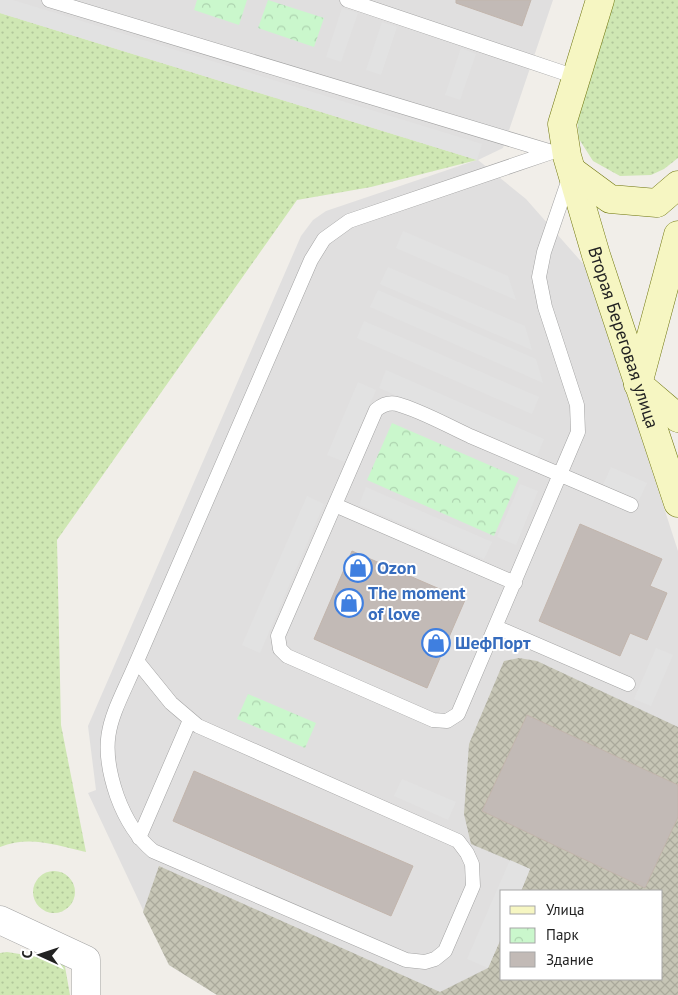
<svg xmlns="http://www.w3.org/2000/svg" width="678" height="995" font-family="'PT Sans',sans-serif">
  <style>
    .residential { fill: #e0dfdf; fill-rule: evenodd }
    .construction { fill: url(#construction-cross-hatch) }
    .grass { fill: url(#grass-dots) }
    .park { fill: url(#park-crowns) }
    .parking { fill: #e2e2e2 }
    .building { fill: #c2bab6; stroke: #c2b5ac }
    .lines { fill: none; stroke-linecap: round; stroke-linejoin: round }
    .lane-casing { stroke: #a3a3a3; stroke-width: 15 }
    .street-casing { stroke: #a3a3a3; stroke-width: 29 }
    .secondary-casing { stroke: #6e750c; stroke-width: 29 }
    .lane { stroke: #fff; stroke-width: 14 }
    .street { stroke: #fff; stroke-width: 28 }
    .secondary { stroke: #f6f6c2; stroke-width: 28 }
    .labels { text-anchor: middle; stroke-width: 4; stroke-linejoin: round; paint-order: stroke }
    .street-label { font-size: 18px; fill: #222; stroke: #fff }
    .shop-label { font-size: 18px; font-weight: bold; fill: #366cbe; stroke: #fff; text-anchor: start }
  </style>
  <defs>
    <pattern id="construction-cross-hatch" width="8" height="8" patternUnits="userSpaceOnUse" patternTransform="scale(1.25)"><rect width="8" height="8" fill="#c6c5b5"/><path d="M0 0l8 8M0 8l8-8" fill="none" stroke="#aaa99b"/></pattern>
    <pattern id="grass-dots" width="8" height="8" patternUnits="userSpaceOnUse" patternTransform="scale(1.25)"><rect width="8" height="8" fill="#cfe7b3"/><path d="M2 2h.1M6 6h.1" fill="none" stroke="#b1c69a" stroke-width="1.8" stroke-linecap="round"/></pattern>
    <pattern id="park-crowns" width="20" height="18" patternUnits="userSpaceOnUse" patternTransform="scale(1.25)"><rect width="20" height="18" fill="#caf7cc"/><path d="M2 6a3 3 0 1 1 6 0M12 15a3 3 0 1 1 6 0" fill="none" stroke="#add3af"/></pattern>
  </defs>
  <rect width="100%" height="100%" fill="#f1eee9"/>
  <path class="residential" d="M0 0H553L503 148 478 160 526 199 586 267 678 551V995H217L169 965 88 793 96 790 88 726 301 236 313 220 326 211 477 160 0 13ZM502 891H662V979H502Z"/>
  <path class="construction" d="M519 658 537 661 678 727V995H217L169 965 143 912 159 866 440 992 488 968 502 936V979H662V891H521L530 869 471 844 464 814 469 744 504 661Z"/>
  <path class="grass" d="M610 0H678V158L664 169 651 175 620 176 593 161 579 139 576 106Z
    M0 13 477 160 371 187 297 200 57 540 61 725 86 852C56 845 29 835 0 847Z
    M33 892a21 21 0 1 1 42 0a21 21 0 1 1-42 0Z
    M7 952 64 961 70 995H0V953Z"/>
  <path class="park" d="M197 0H247L239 25 194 10Z
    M268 0 324 18 314 47 258 28Z
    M392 423 519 478 494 536 367 480Z
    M248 694 316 723 305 748 237 719Z"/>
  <path class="parking" d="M0 0H13L482 144 477 160 0 13Z
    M342 8 358 13 341 62 326 57Z
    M382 22 397 27 381 75 366 70Z
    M461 48 476 54 460 100 445 95Z
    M403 231 508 276 516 300 396 248Z
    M388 267 525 326 532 350 380 284Z
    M378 290 536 359 543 383 370 307Z
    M364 321 539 397 532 414 357 338Z
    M386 370 544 439 537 456 379 388Z
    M358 382 376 390 345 462 327 455Z
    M611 467 647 483 639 500 603 485Z
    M520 484 538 491 516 545 497 537Z
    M366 487 492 542 484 559 359 505Z
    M307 496 324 504 260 653 242 645Z
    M656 648 673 655 651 706 634 699Z
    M402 779 456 802 448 820 394 796Z
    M510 860 530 869 521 891H502V936L488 968 467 959Z"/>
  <path class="building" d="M456 0H531L522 26 456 3Z
    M580 524 662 559 650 586 667 593 647 640 630 633 620 656 539 621Z
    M352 551 465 600 427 688 314 639Z
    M527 715 678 785V817L645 888 482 811Z
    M194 771 413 866 391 916 173 821Z"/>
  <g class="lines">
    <defs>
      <path id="lane" d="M49 0 552 152
        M347 0 576 77
        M570 176 544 252 539 277 545 307 577 405 578 432 458 714 447 721 433 720 287 656 280 649 278 636 376 410C382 405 389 402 397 404 422 411 446 425 470 436 524 459 577 482 631 505
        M335 505 515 583
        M496 627 628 684
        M137 661 171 703 198 726 458 841 467 853 472 864 473 886 445 951 435 959 425 962 406 960 153 851C135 836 125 818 117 796 96 735 113 717 137 661Z
        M137 661 311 260 324 239 349 221 552 152
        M139 838 190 720"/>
      <path id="street" d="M0 920 86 960V995"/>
      <g id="secondary">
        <path id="s1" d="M600 0 562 124 567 156 596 255 678 503"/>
        <path d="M572 171 610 199 657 203 678 185"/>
        <path d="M678 235 638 384 678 418"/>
      </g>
    </defs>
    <use href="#lane" class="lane-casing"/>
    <use href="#street" class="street-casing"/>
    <use href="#secondary" class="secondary-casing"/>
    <use href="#lane" class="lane"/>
    <use href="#street" class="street"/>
    <use href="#secondary" class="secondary"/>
  </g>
  <defs>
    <symbol id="shop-ring" viewBox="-11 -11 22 22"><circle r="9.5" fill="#fff" stroke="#3f7fe0" stroke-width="1.5"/><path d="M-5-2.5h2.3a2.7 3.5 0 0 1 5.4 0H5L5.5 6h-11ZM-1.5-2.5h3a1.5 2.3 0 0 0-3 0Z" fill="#3f7fe0"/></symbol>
  </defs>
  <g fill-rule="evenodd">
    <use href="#shop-ring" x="342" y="552" width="32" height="32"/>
    <use href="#shop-ring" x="333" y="587" width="32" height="32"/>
    <use href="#shop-ring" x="420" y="627" width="32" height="32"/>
  </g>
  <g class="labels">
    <g class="street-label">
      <text dy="6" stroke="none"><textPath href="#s1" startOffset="352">Вторая Береговая улица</textPath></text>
    </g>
    <g class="shop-label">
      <text x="377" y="574">Ozon</text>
      <text x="368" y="599">The moment<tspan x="368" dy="21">of love</tspan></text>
      <text x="455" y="649">ШефПорт</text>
    </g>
  </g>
  <rect x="500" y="890" width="162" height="90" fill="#ffffff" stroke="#a7a7a7"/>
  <rect x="510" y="906" width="25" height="8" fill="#f6f6c2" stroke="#a7a7a7"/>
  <text x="546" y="915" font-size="15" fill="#222222">Улица</text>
  <rect x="510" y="928" width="25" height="15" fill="url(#park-crowns)" stroke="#a7a7a7"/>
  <text x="546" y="940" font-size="15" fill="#222222">Парк</text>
  <rect x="510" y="952" width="25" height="15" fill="#c2bab6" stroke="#a7a7a7"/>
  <text x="546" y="965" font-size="15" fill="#222222">Здание</text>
  <g transform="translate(40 955) rotate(273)" stroke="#ffffff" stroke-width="4" paint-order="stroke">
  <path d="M0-4L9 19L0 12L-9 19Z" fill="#222222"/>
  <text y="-8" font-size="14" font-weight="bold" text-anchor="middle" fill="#222222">С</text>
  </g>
</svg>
